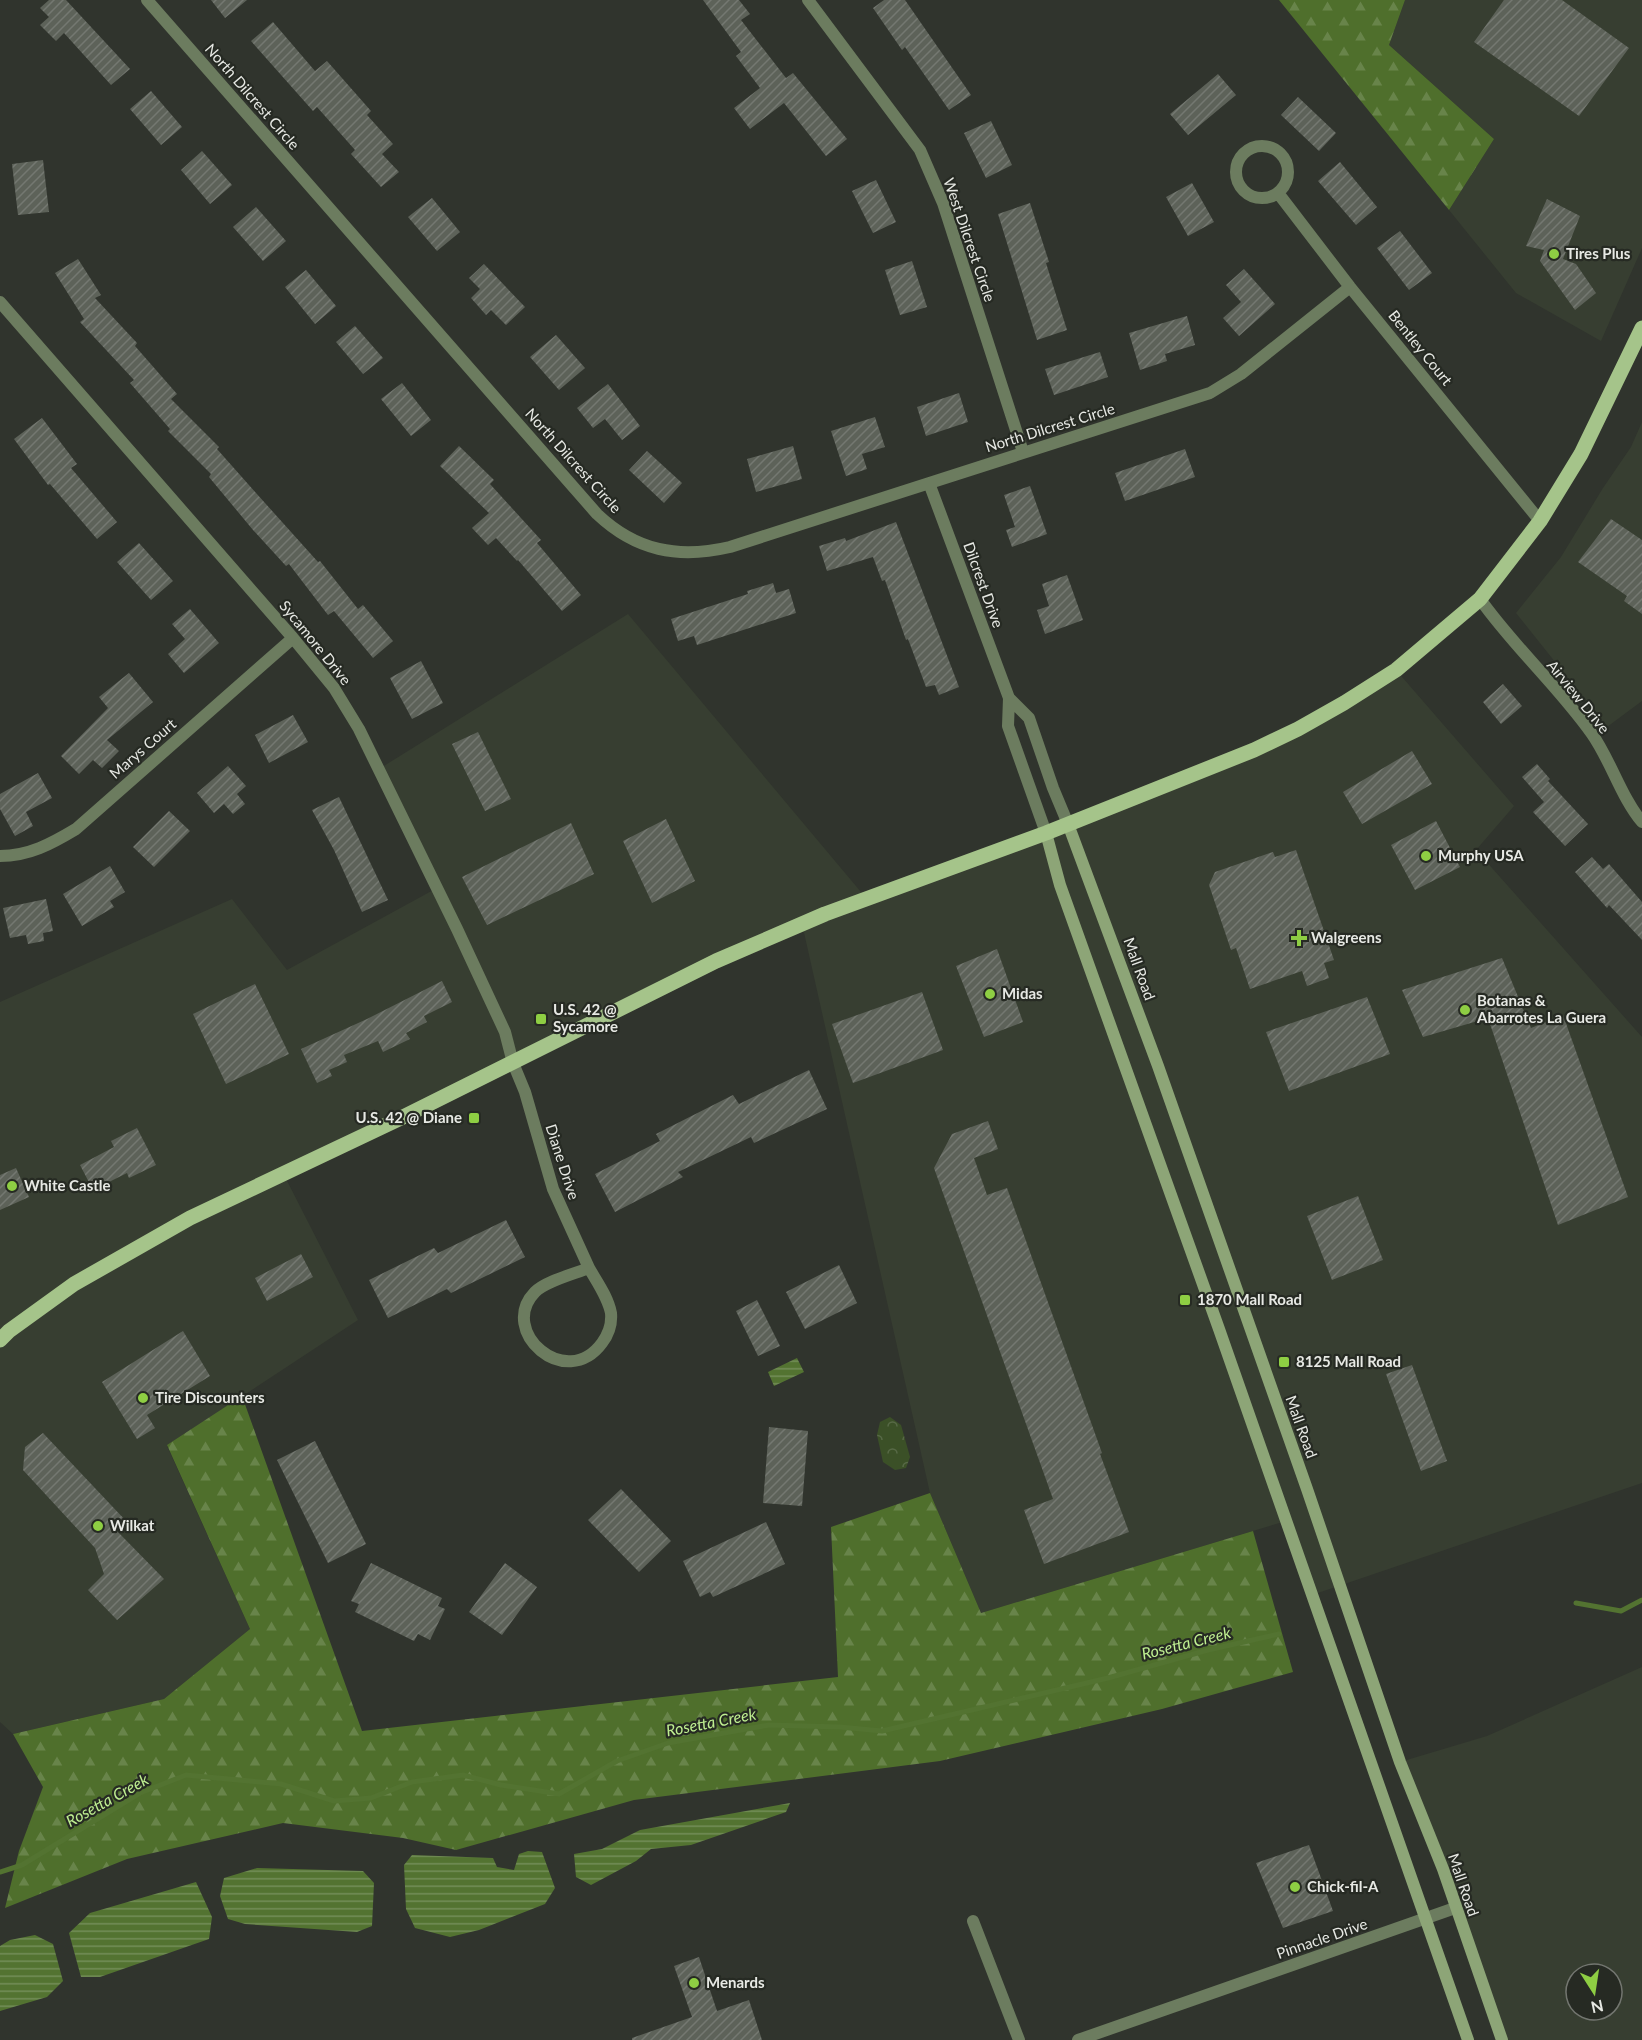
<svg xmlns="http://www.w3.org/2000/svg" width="1642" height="2040" font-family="Lato,sans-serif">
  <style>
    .built { fill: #373e31; fill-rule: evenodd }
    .forest { fill: url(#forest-firs) }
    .park { fill: url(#park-crowns) }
    .water { fill: url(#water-rules) }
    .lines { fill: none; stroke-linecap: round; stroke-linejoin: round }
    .stream { stroke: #537331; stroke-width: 5 }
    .building { fill: url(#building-hatch) }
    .street { stroke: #6c7c5f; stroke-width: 12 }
    .secondary { stroke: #8da577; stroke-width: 12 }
    .primary { stroke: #a5c48a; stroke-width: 15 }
    .poi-dot { fill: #8ece43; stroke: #262a23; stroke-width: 2 }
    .labels { text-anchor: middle; stroke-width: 4.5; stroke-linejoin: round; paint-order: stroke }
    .street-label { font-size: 15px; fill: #e7e9e4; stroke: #262a23 }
    .poi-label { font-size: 15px; font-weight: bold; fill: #e7e9e4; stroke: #262a23; text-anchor: start }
    .water-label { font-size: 16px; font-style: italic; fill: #bfef91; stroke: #262a23 }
  </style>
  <defs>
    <pattern id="forest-firs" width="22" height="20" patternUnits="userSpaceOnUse" patternTransform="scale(1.5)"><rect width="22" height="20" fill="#4f6f2c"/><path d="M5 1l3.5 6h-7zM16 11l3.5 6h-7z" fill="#68844a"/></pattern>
    <pattern id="park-crowns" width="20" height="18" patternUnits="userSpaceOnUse" patternTransform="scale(1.5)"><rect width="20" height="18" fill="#3b5027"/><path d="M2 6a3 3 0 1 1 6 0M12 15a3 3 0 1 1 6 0" fill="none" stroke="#576946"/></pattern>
    <pattern id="water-rules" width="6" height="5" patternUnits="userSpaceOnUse" patternTransform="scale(1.5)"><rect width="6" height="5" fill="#537331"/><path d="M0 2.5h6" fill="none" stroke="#748e59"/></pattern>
    <pattern id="building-hatch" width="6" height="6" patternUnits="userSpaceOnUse" patternTransform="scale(1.5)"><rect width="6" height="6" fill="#5d6259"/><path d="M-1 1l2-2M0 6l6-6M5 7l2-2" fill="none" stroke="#747871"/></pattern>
  </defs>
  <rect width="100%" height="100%" fill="#30342d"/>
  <path class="built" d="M1405 0H1642V248L1601 341 1516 293 1449 210 1494 139 1389 45Z
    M1642 422V701L1607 727 1516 613 1561 557 1603 488 1631 447Z
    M628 614 866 898 1254 750 1396 670 1514 806 1476 850 1642 1037V1483L1312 1595 1286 1521 981 1613 930 1493 803 928 283 1173 358 1320 167 1446 250 1629 164 1699 13 1734 0 1722V1002L232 899 287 970 437 888 379 769Z
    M1642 1667V2040H1502L1400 1762 1487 1736ZM1576 1974H1612V2010H1576Z"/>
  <path class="forest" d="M1279 0H1405L1389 45 1494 139 1449 210Z
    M242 1396 362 1731 838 1677 831 1527 930 1493 981 1613 1253 1531 1293 1672 1162 1709 940 1761 634 1800 456 1850 403 1838 283 1823 127 1859 5 1908 19 1851 43 1787 13 1734 164 1699 250 1629 167 1445Z"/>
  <path class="park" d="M890 1417 901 1425 910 1457 906 1468 895 1470 883 1462 877 1435 880 1422Z"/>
  <path class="water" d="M797 1358 804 1372 774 1386 768 1372Z
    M790 1803 786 1812 691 1845 651 1849 636 1861 591 1885 576 1877 574 1854 602 1849 640 1830Z
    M528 1851 542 1852 555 1888 545 1904 479 1930 450 1937 415 1928 406 1909 404 1865 412 1855 493 1858 497 1867 514 1870 519 1854Z
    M257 1868 363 1871 374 1883 372 1926 357 1932 245 1924 228 1919 220 1896 224 1878Z
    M196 1882 212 1917 209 1939 100 1977H81L69 1933 90 1913Z
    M35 1935 53 1944 63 1981 47 1997 0 2011V1946L10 1940Z"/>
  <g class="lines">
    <path class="stream" d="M1576 1603 1621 1611 1642 1600
      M0 1872 22 1865 140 1793 186 1775 281 1784 334 1801 371 1798 412 1782 463 1775 501 1785 559 1794 617 1761 668 1743 769 1725 840 1727 882 1731 1108 1678 1208 1650 1279 1634"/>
  </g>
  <path class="building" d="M49 0H66L130 69 111 85 64 33 56 41 40 25 49 17 40 8Z
    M211 0H247L225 18Z
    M703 0H739L750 14 741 20 786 78 793 73 847 139 826 156 784 103 750 129 734 108 760 88 736 56 741 52Z
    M884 0H905L971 95 949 110 905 47 902 50 873 8Z
    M1504 0H1562L1629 48 1579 116 1474 42Z
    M273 22 315 71 327 61 371 111 367 115 393 144 382 154 399 172 381 187 351 154 355 150 317 107 313 111 251 41Z
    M1218 74 1236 95 1188 135 1170 114Z
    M151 91 182 127 161 145 130 109Z
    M1298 97 1336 133 1319 151 1281 115Z
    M991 121 1012 165 986 178 964 133Z
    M202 151 232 185 210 204 181 170Z
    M43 160 49 212 18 215 12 164Z
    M1340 162 1377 207 1356 225 1318 181Z
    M876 180 896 222 873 233 852 191Z
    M1192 183 1214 222 1188 236 1166 197Z
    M432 198 460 232 437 251 408 217Z
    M1547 199 1580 216 1563 259 1576 264 1596 293 1575 310 1540 261 1544 250 1526 246Z
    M1030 203 1049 262 1046 263 1067 330 1037 340 998 214Z
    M256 207 286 241 263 261 233 227Z
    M1400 231 1432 273 1409 290 1377 248Z
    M78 259 101 295 95 298 137 343 135 346 177 394 171 399 219 447 217 449 265 503 318 562 320 561 358 609 363 605 393 641 373 658 334 611 328 615 289 564 286 566 253 530 209 477 211 474 168 431 170 429 130 383 134 380 80 322 84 319 55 273Z
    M912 261 927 307 900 315 885 270Z
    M484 264 525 307 506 325 491 310 486 315 471 298 480 289 469 278Z
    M1244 269 1275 304 1239 336 1223 318 1241 302 1226 285Z
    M306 270 336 306 315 324 285 287Z
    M1187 316 1195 345 1165 354 1167 361 1140 370 1129 333Z
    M355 326 383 358 363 374 336 342Z
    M556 335 585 368 559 390 530 357Z
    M1100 352 1108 377 1054 395 1045 369Z
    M402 383 431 420 411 436 381 399Z
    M608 384 640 426 622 440 605 419 593 428 577 408Z
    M959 393 968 422 926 436 917 407Z
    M875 417 885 447 862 454 867 469 846 476 831 431Z
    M42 418 77 464 71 468 117 522 97 539 50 484 48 485 14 439Z
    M459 446 494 480 490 484 541 540 537 543 581 595 562 611 518 560 517 561 496 538 488 545 472 528 489 513 440 466Z
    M793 446 802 479 756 492 747 459Z
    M1185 449 1195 477 1125 501 1115 473Z
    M647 451 682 483 664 503 629 470Z
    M1030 486 1047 534 1012 547 1006 530 1015 527 1004 495Z
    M1611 519 1642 540V614L1624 601 1627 596 1578 562Z
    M896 522 959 687 939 695 935 685 926 687 908 639 906 640 885 580 882 581 873 557 827 571 819 546 845 538 846 541Z
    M139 543 173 581 151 600 117 562Z
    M1067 575 1083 620 1045 634 1037 610 1049 606 1042 584Z
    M773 583 776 593 789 589 796 613 697 645 694 636 678 641 671 619 748 594 747 591Z
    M190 609 219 643 184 673 168 654 185 639 172 624Z
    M421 661 443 703 412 719 390 678Z
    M129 673 153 702 107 740 119 751 102 768 93 760 79 774 61 756 108 708 99 697Z
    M1503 684 1522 706 1501 724 1483 702Z
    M293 715 308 742 269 763 255 735Z
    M478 732 511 799 485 811 452 744Z
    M1412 751 1432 784 1362 824 1343 792Z
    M1537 764 1550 779 1548 781 1588 824 1565 846 1533 812 1544 802 1522 777Z
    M228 766 246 786 237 794 245 804 233 814 224 804 214 813 197 793Z
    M38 773 52 798 26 812 33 826 15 836 0 809V794Z
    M339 797 388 900 362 912 334 850 312 810Z
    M169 811 190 831 154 867 133 847Z
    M666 819 695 881 652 903 623 841Z
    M1436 821 1460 867 1415 890 1391 845Z
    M571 823 594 874 487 925 462 877Z
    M1296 850 1334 960 1324 963 1329 978 1307 986 1302 971 1250 989 1236 948 1231 950 1209 885 1215 872 1273 852 1275 857Z
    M1592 857 1603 869 1609 864 1642 902V940L1609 905 1607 908 1575 872Z
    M110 866 125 892 110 901 114 907 82 926 63 894Z
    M46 899 53 931 43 933 44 941 28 944 26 935 10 938 3 908Z
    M997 949 1023 1022 984 1037 956 966Z
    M1502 958 1531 1028 1563 1015 1628 1197 1558 1225 1488 1018 1423 1037 1402 990Z
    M442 981 452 1002 424 1016 427 1022 406 1033 410 1039 383 1052 378 1041 344 1055 347 1062 329 1070 332 1076 317 1083 301 1049 367 1019Z
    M255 984 289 1054 226 1084 193 1014Z
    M922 992 943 1050 853 1083 832 1024Z
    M1367 997 1390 1054 1289 1091 1266 1032Z
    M809 1070 827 1109 754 1143 751 1137 678 1172 683 1177 615 1212 595 1174 660 1141 656 1134 733 1095 739 1104Z
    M988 1121 998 1149 974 1158 987 1195 1007 1188 1102 1453 1100 1454 1129 1532 1044 1564 1024 1510 1053 1499 934 1168 952 1134Z
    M137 1128 156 1165 129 1178 127 1173 93 1190 80 1165 114 1147 111 1141Z
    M16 1168 29 1197 0 1210V1175Z
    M1358 1196 1383 1260 1332 1280 1307 1216Z
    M506 1220 525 1257 451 1293 447 1289 388 1318 369 1280 434 1248 438 1253Z
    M301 1254 313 1277 267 1301 255 1278Z
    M839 1265 857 1303 805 1329 786 1292Z
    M757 1300 780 1346 758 1356 736 1311Z
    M183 1331 210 1376 147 1415 155 1428 137 1439 102 1382Z
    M1412 1365 1447 1461 1421 1471 1386 1374Z
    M769 1427 808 1431 802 1506 763 1503Z
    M43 1433 127 1522 117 1531 164 1579 117 1620 88 1590 104 1574 95 1548 23 1470 25 1447Z
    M315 1441 366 1544 328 1563 277 1460Z
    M621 1489 671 1541 639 1572 588 1520Z
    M766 1522 785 1564 713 1597 710 1592 700 1597 683 1561Z
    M371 1563 442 1598 438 1606 445 1609 430 1640 418 1634 414 1641 355 1612 359 1604 351 1601Z
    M505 1563 537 1587 502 1635 469 1612Z
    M1309 1845 1333 1911 1283 1928 1256 1863Z
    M699 1957 717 2011 749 2000 762 2040H632V2038L692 2017 674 1966Z"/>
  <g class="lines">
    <path class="street" d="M147 0 597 514C636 551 678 559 730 547L1210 393 1241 374 1350 287
      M808 0 920 150 943 203 1023 452
      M1236 172a26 26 0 1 1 52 0a26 26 0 1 1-52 0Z
      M1278 193 1350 287 1540 521
      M0 302 293 638 334 688 359 729 457 929 505 1032 513 1063 525 1092 553 1189 589 1268
      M929 483 1009 698 1008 726 1046 833
      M1480 599C1514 647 1558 686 1592 734 1611 761 1621 797 1642 822
      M1009 698 1029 718 1053 788 1068 824
      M0 856C29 856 51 844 76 829L293 638
      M589 1268C597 1282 608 1297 611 1313 612 1324 608 1335 602 1343 566 1392 497 1331 535 1292 546 1281 574 1274 589 1268Z
      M973 1921 1019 2040
      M1078 2040 1455 1908"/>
    <path class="secondary" d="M1068 824 1158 1066 1307 1489 1400 1762 1443 1869 1502 2040
      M1046 833 1060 885 1219 1329 1468 2040"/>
    <path class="primary" d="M0 1340 9 1331 74 1284 190 1218 403 1117 716 961 825 914 1046 833 1254 750 1298 729 1344 703 1396 670 1480 599 1540 521 1581 454 1642 328"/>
  </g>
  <g class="poi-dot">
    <circle cx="1554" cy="254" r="6"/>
    <circle cx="1426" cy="856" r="6"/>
    <path d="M1296 929h6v6h6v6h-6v6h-6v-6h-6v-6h6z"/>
    <circle cx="990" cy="994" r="6"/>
    <circle cx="1465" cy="1010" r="6"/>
    <rect x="535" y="1013" width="12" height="12" rx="3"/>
    <rect x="468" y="1112" width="12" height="12" rx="3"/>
    <circle cx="12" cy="1186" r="6"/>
    <rect x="1179" y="1294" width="12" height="12" rx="3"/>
    <rect x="1278" y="1356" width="12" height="12" rx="3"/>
    <circle cx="143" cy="1398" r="6"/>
    <circle cx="98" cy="1526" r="6"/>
    <circle cx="1295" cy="1887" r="6"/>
    <circle cx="694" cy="1983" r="6"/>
  </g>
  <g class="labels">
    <g class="street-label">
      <text transform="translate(252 97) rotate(49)" y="5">North Dilcrest Circle</text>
      <text transform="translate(969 240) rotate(71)" y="5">West Dilcrest Circle</text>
      <text transform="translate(1420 348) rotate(51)" y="5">Bentley Court</text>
      <text transform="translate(1050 428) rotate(-17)" y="5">North Dilcrest Circle</text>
      <text transform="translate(573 461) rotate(48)" y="5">North Dilcrest Circle</text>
      <text transform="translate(983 585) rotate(70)" y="5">Dilcrest Drive</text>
      <text transform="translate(315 643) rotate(51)" y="5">Sycamore Drive</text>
      <text transform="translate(1578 697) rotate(51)" y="5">Airview Drive</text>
      <text transform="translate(143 749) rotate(-41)" y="5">Marys Court</text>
      <text transform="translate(1139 969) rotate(70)" y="5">Mall Road</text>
      <text transform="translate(562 1162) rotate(72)" y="5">Diane Drive</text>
      <text transform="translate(1301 1427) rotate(70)" y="5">Mall Road</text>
      <text transform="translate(1463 1885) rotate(71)" y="5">Mall Road</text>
      <text transform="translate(1322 1939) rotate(-19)" y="5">Pinnacle Drive</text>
    </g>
    <g class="poi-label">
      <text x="1566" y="259">Tires Plus</text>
      <text x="1438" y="861">Murphy USA</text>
      <text x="1311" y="943">Walgreens</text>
      <text x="1002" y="999">Midas</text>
      <text x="1477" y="1006">Botanas &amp;<tspan x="1477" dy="17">Abarrotes La Guera</tspan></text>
      <text x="553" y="1015">U.S. 42 @<tspan x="553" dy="17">Sycamore</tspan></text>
      <text x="462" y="1123" text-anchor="end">U.S. 42 @ Diane</text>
      <text x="24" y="1191">White Castle</text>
      <text x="1197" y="1305">1870 Mall Road</text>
      <text x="1296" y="1367">8125 Mall Road</text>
      <text x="155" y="1403">Tire Discounters</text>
      <text x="110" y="1531">Wilkat</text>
      <text x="1307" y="1892">Chick-fil-A</text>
      <text x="706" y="1988">Menards</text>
    </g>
    <g class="water-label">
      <text transform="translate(1186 1643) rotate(-14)" y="6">Rosetta Creek</text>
      <text transform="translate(711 1722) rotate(-11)" y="6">Rosetta Creek</text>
      <text transform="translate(107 1800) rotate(-29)" y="6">Rosetta Creek</text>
    </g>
  </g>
  <g transform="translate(1594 1992) rotate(168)"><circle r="28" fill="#262a23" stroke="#737670" stroke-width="1.5"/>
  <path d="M0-4.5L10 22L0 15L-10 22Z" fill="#8ece43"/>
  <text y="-9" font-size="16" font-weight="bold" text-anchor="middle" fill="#e7e9e4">N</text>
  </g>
</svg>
